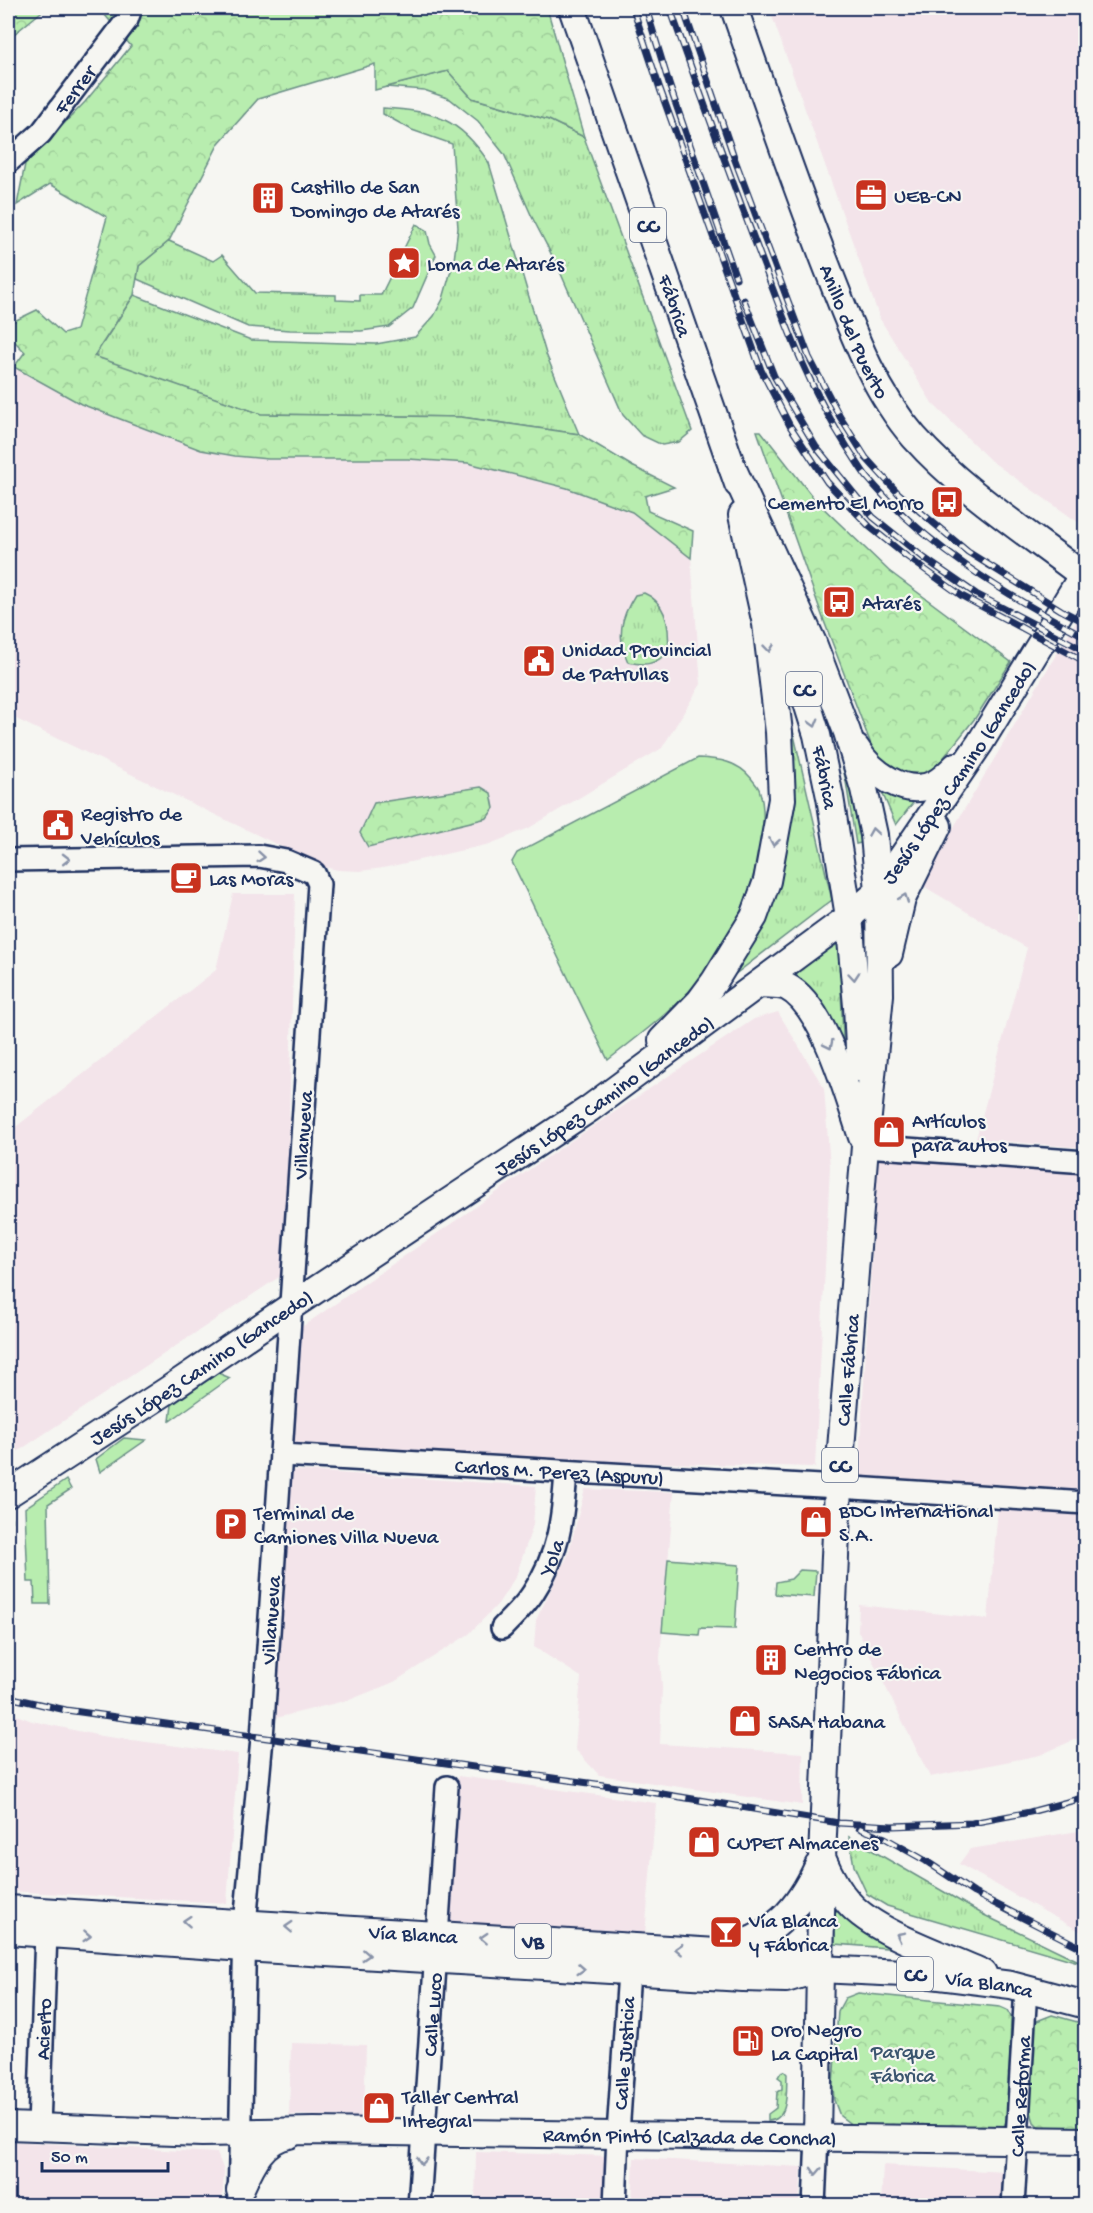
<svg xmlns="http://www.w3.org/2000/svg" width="1093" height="2213" viewBox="0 0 1093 2213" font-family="'Gochi Hand',sans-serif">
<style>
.built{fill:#f3e4ea}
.grass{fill:url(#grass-tufts);stroke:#6a8e86;stroke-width:1.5}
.forest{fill:url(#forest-crowns);stroke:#6a8e86;stroke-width:1.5}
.garden{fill:#b8edaf;stroke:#6a8e86;stroke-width:1.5}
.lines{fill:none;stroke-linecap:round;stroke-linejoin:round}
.minor-casing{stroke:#1b2f5e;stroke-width:26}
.major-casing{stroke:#1b2f5e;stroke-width:30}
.minor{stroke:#f6f6f2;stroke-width:21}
.major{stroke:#f6f6f2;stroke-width:26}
.rail-casing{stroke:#1b2f5e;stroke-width:7}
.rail{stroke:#f6f6f2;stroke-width:4.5;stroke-dasharray:14;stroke-linecap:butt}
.oneway{stroke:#8892a8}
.labels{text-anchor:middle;stroke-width:4.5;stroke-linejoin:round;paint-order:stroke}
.shield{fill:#f6f6f2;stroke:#5d6b8a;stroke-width:1.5}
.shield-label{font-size:20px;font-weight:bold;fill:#1b2f5e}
.street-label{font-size:21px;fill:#1b2f5e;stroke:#f6f6f2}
.poi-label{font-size:21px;fill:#1b2f5e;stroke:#f6f6f2;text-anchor:start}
.park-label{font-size:21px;fill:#3a556e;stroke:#f6f6f2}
</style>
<defs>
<pattern id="grass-tufts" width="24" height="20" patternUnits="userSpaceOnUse" patternTransform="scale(1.5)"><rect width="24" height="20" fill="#b8edaf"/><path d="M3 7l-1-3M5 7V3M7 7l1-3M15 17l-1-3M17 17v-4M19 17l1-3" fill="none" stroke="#9ecc99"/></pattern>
<pattern id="forest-crowns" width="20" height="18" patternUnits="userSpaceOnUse" patternTransform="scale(1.5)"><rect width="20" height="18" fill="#b8edaf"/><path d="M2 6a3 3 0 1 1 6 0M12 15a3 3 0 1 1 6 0" fill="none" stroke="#9ecc99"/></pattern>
</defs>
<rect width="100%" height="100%" fill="#f6f6f2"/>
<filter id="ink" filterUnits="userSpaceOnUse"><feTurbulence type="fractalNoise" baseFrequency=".0167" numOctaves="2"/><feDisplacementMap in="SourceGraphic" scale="12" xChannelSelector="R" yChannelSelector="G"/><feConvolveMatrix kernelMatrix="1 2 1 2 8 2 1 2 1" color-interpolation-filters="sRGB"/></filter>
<g filter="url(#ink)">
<!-- built -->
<g class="built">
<polygon points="769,8 1085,8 1085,527 991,461 932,403 880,319"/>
<polygon points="8,364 81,404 202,450 235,456 268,459 408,459 468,463 567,488 632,512 691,558 701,684 662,748 529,828 490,844 383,868 360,871 338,870 324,867 8,715"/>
<polygon points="1082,611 1085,612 1085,1148 976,1139 1027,948 920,884"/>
<polygon points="233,894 295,894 285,1273 8,1458 8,1133 216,970"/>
<polygon points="778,1012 824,1088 830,1167 815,1467 547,1460 289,1445 290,1335 568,1143 754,1019"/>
<polygon points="878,1159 1085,1174 1085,1490 858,1476"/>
<polygon points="291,1470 536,1486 533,1525 516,1576 498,1604 469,1634 394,1682 352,1699 276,1718"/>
<polygon points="585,1489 674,1492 660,1657 662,1688 660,1744 803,1753 802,1805 599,1775 575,1749 581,1677 534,1647 536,1620 568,1555"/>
<polygon points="998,1509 1085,1513 1085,1735 1040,1755 930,1777 858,1631 859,1605 988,1619"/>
<polygon points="8,1712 32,1721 101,1736 238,1754 227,1903 8,1891"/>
<polygon points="458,1776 656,1803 645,1935 449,1923"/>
<polygon points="1085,1830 1085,1934 959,1864 970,1849"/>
<polygon points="291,2043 366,2045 364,2117 289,2115"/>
<polygon points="8,2141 217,2153 224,2171 222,2205 8,2205"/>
<polygon points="476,2152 613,2156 611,2205 475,2206"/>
<polygon points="634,2158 802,2167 799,2205 632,2205"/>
<polygon points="883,2165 1004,2172 1002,2205 881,2205"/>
</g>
<!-- grass -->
<g class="grass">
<polygon points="448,71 472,98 549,120 584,137 692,431 679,442 662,445 641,435 623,415 558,267 532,217 504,154 478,121 450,99 424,90 386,87"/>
<path d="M383,108C434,111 460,118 489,163L546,354L579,434L461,417L261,414L94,357L134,295L251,340L376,344L415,337L434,316L443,299L454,260L458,228L452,144L412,130L383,114Z"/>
<polygon points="416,224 427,231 430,244 436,255 413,308 389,327 361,331 290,330 248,327 137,279 139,266 169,241 213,261 222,255 255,293 336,295 336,300 360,301 360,295 381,295"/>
<path d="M644,593C668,603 670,630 668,652C655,665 645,666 628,662C616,637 621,617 635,595Z"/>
<polygon points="785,696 832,900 725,982 766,911"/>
<polygon points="828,698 853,783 861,843 856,844 846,782"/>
<polygon points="879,785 919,795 896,825"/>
<polygon points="839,943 844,1060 784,979"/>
<polygon points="849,1837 984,1915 1085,1964 887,1906 867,1894 854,1866"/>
<polygon points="834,1905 913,1950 835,1944"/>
<path d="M784,2071L787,2074C786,2090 790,2120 768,2121V2114L776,2108L777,2092L782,2089V2080L778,2077L781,2072Z"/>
</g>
<!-- forest -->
<g class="forest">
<polygon points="8,8 46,8 8,39"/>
<polygon points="99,8 547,8 584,137 549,120 472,98 448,71 375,90 375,64 258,99 219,143 169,241 139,266 134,295 94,356 261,414 461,417 579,434 632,466 674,487 645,496 648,511 693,531 691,558 632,512 567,488 468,463 408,459 268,459 235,456 201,450 81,404 14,367 25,352 8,335 8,324 37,310 63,334 76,330 107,217 50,184 17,205 25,164 85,102 131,46"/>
<polygon points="757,431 761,431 815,500 889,571 1011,662 976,717 937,766 924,773 897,773 875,755 824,621"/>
<polygon points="481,787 491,793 494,808 487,818 368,847 360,833 374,803"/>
<polygon points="858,1993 1000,2007 1007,2010 1011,2017 1008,2117 1003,2128 852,2125 840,2116 834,2100 833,2086 838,2011 845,1998"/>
<polygon points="1052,2015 1085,2024 1085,2132 1040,2128 1034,2122 1029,2106 1032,2026 1037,2021"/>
</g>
<!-- garden -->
<g class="garden">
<path d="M698,758C719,759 737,761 751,778C753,781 757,785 759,789C775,834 740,928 712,965C684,1002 645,1031 608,1060L512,862L517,853Z"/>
<polygon points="218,1373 230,1378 170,1421 172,1405"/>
<polygon points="124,1438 146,1440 100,1472 96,1459"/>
<polygon points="66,1480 71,1489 48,1504 50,1604 35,1604 34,1582 28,1582 25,1508"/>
<polygon points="11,1518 14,1582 8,1583 8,1520"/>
<polygon points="668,1559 739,1565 735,1629 700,1628 699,1635 662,1632"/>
<polygon points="800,1570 816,1571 814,1597 775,1594 776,1582 791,1579"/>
</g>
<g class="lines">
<defs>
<g id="minor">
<path id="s1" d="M8,162L41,133L127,20L131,8"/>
<polyline points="8,860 259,856 286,861 314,873 319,884 262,1738 245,1925 239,2206"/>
<polyline points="865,1146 1086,1162"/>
<path id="s2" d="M281,1455L838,1487L1086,1503"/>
<path id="s3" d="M502,1628C512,1617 525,1606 533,1593C559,1554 563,1518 566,1472"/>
<path id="s4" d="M39,2127L46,1933"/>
<path id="s5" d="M419,2206L447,1787"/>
<path id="s6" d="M615,2206L618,2134L629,1972"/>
<polyline points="814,2206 817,2137"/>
<path id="s7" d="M1013,2206L1026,1988"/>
</g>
<g id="major">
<path id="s8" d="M572,8L738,484"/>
<path id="s9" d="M734,8C765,98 796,188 831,277C853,333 874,391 914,437C963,492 1028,533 1086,578"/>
<polyline points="732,467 813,643 847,732 864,789 874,835 879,891 880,995 865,1146 838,1487 822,1858 817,2137"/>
<path id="s10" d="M771,587L817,735L830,797L849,917L857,1006L860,1068"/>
<path d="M856,748C870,772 905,798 934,784C942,780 950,772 956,766"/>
<polyline points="889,954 902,899 938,826"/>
<path d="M759,984C768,985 779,984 787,987C824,1005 849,1099 862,1137"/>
<polyline points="662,1040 700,1001 714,982 754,917 767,881 782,799 779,732 766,624 742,515"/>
<path id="s11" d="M8,1494L168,1390L290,1307L589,1109L849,917L879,891L980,743L1082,576"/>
<path d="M823,1860C830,1876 837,1890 849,1903C875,1933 946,1956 983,1973"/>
<path id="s12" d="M8,1909L783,1956L819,1969L924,1974L1011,1985L1086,2005"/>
<polyline points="8,1931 244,1948 743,1978 786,1979 819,1969"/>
<path d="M726,1948C773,1938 799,1908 818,1866"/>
<path id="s13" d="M8,2126L202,2133L314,2131L1086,2141"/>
<path d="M240,2190C251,2166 261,2140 289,2135"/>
</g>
</defs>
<!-- minor casing -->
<use href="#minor" class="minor-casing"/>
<!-- major casing -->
<use href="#major" class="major-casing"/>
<!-- minor -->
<use href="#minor" class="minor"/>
<!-- major -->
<use href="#major" class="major"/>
<defs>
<g id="rail">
<polyline points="633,8 660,89 761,370 790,426 827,482 870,527 906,556 962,596 1086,662"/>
<polyline points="646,8 670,87 736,278"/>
<path d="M670,8C701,96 733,184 766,271C789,333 811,391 847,447C854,457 860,468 867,477C925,546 1007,596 1086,637"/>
<polyline points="683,8 735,160 809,357 840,417 866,458 898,493 968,552 1061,610 1086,623"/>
<polyline points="744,300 774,376 816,447 873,517 924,558 976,594 1086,651"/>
<polyline points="8,1697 66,1710 632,1789 839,1823 892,1826 972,1823 1030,1812 1086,1797"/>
<polyline points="859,1828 885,1838 926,1861 974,1893 1086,1950"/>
</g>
</defs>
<!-- rail casing -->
<use href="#rail" class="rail-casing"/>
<!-- rail -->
<use href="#rail" class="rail"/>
</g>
<!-- one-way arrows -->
<defs><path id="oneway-chevron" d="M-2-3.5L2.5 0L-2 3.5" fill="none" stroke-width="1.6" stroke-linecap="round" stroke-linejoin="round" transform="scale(1.5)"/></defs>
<g class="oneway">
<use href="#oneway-chevron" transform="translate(769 648) rotate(84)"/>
<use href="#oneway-chevron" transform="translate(814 723) rotate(74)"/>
<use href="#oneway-chevron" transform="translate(873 832) rotate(-99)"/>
<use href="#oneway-chevron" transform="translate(774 842) rotate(100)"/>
<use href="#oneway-chevron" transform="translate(261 857) rotate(5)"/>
<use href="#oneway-chevron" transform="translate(66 859) rotate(-1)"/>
<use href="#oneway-chevron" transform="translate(904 898) rotate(-70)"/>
<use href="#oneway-chevron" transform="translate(854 976) rotate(85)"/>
<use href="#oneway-chevron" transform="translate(829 1045) rotate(64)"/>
<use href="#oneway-chevron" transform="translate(187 1921) rotate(-176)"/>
<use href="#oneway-chevron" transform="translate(289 1927) rotate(-177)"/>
<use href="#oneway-chevron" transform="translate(87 1936) rotate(4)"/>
<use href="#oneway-chevron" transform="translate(900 1936) rotate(-153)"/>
<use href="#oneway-chevron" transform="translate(484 1938) rotate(-177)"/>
<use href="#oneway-chevron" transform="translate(679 1949) rotate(-177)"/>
<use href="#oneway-chevron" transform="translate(366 1955) rotate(3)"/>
<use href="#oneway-chevron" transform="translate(581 1969) rotate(4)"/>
<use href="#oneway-chevron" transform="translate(422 2161) rotate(94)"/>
<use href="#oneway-chevron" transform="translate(816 2171) rotate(93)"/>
</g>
</g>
<!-- icons -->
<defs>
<symbol id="office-square" viewBox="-11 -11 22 22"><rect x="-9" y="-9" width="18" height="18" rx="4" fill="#c8321e" stroke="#f6f6f2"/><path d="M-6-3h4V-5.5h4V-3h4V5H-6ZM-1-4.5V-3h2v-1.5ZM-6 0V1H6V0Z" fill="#fff"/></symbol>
<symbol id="building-square" viewBox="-11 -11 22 22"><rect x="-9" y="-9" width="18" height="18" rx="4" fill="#c8321e" stroke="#f6f6f2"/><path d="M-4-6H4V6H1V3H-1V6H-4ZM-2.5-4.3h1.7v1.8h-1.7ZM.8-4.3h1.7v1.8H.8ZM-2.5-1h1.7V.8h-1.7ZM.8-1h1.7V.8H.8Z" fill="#fff"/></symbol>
<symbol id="sight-square" viewBox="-11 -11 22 22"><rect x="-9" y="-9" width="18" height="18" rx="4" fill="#c8321e" stroke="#f6f6f2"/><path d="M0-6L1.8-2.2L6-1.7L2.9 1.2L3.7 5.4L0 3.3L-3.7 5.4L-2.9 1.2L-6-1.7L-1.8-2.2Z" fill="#fff"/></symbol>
<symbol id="bus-square" viewBox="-11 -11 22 22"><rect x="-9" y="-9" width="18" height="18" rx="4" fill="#c8321e" stroke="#f6f6f2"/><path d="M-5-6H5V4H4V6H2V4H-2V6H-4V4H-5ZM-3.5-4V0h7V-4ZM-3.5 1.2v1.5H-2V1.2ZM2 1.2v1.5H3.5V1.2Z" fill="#fff"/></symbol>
<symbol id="civic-square" viewBox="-11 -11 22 22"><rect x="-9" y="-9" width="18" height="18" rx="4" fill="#c8321e" stroke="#f6f6f2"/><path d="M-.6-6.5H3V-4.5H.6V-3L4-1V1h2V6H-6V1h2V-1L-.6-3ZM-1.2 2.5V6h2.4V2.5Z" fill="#fff"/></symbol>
<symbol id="cafe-square" viewBox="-11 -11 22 22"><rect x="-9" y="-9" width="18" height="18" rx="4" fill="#c8321e" stroke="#f6f6f2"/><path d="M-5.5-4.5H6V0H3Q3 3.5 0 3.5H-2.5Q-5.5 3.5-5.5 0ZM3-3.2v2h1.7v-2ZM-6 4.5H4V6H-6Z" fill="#fff"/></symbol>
<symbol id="shop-square" viewBox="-11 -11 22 22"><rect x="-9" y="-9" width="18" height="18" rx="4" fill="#c8321e" stroke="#f6f6f2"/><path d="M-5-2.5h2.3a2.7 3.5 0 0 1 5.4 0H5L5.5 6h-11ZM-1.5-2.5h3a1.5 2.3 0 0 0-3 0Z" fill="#fff"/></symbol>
<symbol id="parking-square" viewBox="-11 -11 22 22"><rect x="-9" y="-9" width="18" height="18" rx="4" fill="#c8321e" stroke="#f6f6f2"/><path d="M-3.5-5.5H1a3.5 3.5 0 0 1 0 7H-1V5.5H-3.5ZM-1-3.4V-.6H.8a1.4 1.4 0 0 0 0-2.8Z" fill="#fff"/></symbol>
<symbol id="bar-square" viewBox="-11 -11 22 22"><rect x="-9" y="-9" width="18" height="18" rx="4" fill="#c8321e" stroke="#f6f6f2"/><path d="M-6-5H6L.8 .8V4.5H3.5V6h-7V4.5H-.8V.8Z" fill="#fff"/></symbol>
<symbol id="fuel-square" viewBox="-11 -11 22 22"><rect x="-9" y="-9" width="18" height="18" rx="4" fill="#c8321e" stroke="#f6f6f2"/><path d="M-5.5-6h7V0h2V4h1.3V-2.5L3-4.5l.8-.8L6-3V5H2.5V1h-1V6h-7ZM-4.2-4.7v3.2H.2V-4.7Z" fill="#fff"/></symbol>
</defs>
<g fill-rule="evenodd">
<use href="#office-square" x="852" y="176" width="38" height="38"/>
<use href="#building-square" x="249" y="179" width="38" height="38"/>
<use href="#sight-square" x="385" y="244" width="38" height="38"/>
<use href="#bus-square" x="928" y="483" width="38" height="38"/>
<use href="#bus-square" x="820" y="583" width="38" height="38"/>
<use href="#civic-square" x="520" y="642" width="38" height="38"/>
<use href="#civic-square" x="39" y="806" width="38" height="38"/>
<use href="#cafe-square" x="167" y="859" width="38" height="38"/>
<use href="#shop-square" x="870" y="1113" width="38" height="38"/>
<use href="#shop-square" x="797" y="1503" width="38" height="38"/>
<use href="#parking-square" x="212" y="1505" width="38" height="38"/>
<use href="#building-square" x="752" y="1641" width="38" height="38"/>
<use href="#shop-square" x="726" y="1702" width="38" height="38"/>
<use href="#shop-square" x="685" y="1823" width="38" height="38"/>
<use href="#bar-square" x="707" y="1913" width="38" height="38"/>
<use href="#fuel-square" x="729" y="2022" width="38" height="38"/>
<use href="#shop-square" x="360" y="2089" width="38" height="38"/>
</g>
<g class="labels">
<!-- shield labels -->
<g class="shield">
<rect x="630" y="208" width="36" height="34" rx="4.5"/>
<rect x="786" y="672" width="36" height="34" rx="4.5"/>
<rect x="822" y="1448" width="36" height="34" rx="4.5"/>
<rect x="515" y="1924" width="36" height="34" rx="4.5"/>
<rect x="897" y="1957" width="36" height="34" rx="4.5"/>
</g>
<g class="shield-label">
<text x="648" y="232">CC</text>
<text x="804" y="696">CC</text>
<text x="840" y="1472">CC</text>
<text x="533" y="1948">VB</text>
<text x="915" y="1981">CC</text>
</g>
<!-- street labels -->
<g class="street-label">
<text dy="7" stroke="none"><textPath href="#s1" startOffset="99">Ferrer</textPath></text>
<text dy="7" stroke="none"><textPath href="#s8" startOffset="315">Fábrica</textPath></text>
<text dy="7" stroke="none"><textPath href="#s9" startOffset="345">Anillo del Puerto</textPath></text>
<text dy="7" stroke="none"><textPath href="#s11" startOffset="1203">Jesús López Camino (Gancedo)</textPath></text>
<text dy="7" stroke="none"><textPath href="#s10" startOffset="198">Fábrica</textPath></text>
<text dy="7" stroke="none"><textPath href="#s11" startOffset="717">Jesús López Camino (Gancedo)</textPath></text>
<text transform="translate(302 1135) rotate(-86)" y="7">Villanueva</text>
<text dy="7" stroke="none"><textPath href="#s11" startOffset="231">Jesús López Camino (Gancedo)</textPath></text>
<text transform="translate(847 1370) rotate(-85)" y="7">Calle Fábrica</text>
<text dy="7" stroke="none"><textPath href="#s2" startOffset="279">Carlos M. Perez (Aspuru)</textPath></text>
<text dy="7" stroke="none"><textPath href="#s3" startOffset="87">Yola</textPath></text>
<text transform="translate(270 1620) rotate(-86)" y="7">Villanueva</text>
<text dy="7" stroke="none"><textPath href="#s12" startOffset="406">Vía Blanca</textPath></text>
<text dy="7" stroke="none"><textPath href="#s12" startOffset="986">Vía Blanca</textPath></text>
<text dy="7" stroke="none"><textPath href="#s5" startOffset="192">Calle Luco</textPath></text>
<text dy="7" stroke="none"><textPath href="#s4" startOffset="98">Acierto</textPath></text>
<text dy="7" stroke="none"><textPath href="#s6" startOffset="153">Calle Justicia</textPath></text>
<text dy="7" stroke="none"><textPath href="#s7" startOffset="110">Calle Reforma</textPath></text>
<text dy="7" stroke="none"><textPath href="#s13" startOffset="682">Ramón Pintó (Calzada de Concha)</textPath></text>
</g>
<!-- poi labels -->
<g class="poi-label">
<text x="291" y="193">Castillo de San<tspan x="291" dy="24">Domingo de Atarés</tspan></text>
<text x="894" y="202">UEB-CN</text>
<text x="427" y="270">Loma de Atarés</text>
<text x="924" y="509" text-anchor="end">Cemento El Morro</text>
<text x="862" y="609">Atarés</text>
<text x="562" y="656">Unidad Provincial<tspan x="562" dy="24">de Patrullas</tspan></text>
<text x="81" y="820">Registro de<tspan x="81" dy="24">Vehículos</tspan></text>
<text x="209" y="885">Las Moras</text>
<text x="912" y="1127">Artículos<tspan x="912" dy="24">para autos</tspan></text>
<text x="839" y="1517">BDC International<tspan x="839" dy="24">S.A.</tspan></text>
<text x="254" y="1519">Terminal de<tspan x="254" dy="24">Camiones Villa Nueva</tspan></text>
<text x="794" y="1655">Centro de<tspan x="794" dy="24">Negocios Fábrica</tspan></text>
<text x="768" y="1728">SASA Habana</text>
<text x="727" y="1849">CUPET Almacenes</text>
<text x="749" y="1927">Vía Blanca<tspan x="749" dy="24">y Fábrica</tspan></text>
<text x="771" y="2036">Oro Negro<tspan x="771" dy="24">La Capital</tspan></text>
<text x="402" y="2103">Taller Central<tspan x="402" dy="24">Integral</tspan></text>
</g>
<!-- park labels -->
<g class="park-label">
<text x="903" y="2058">Parque<tspan x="903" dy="24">Fábrica</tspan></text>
</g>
</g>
<!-- margin -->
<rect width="1093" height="2213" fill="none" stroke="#f6f6f2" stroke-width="30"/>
<rect x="15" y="15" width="1063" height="2183" fill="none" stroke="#1b2f5e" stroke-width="2" filter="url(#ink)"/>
<!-- scale -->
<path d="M42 2162v9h126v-9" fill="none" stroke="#1b2f5e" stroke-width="3"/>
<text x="51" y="2162" font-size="18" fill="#1b2f5e" stroke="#f6f6f2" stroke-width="4.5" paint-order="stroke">50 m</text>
</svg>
